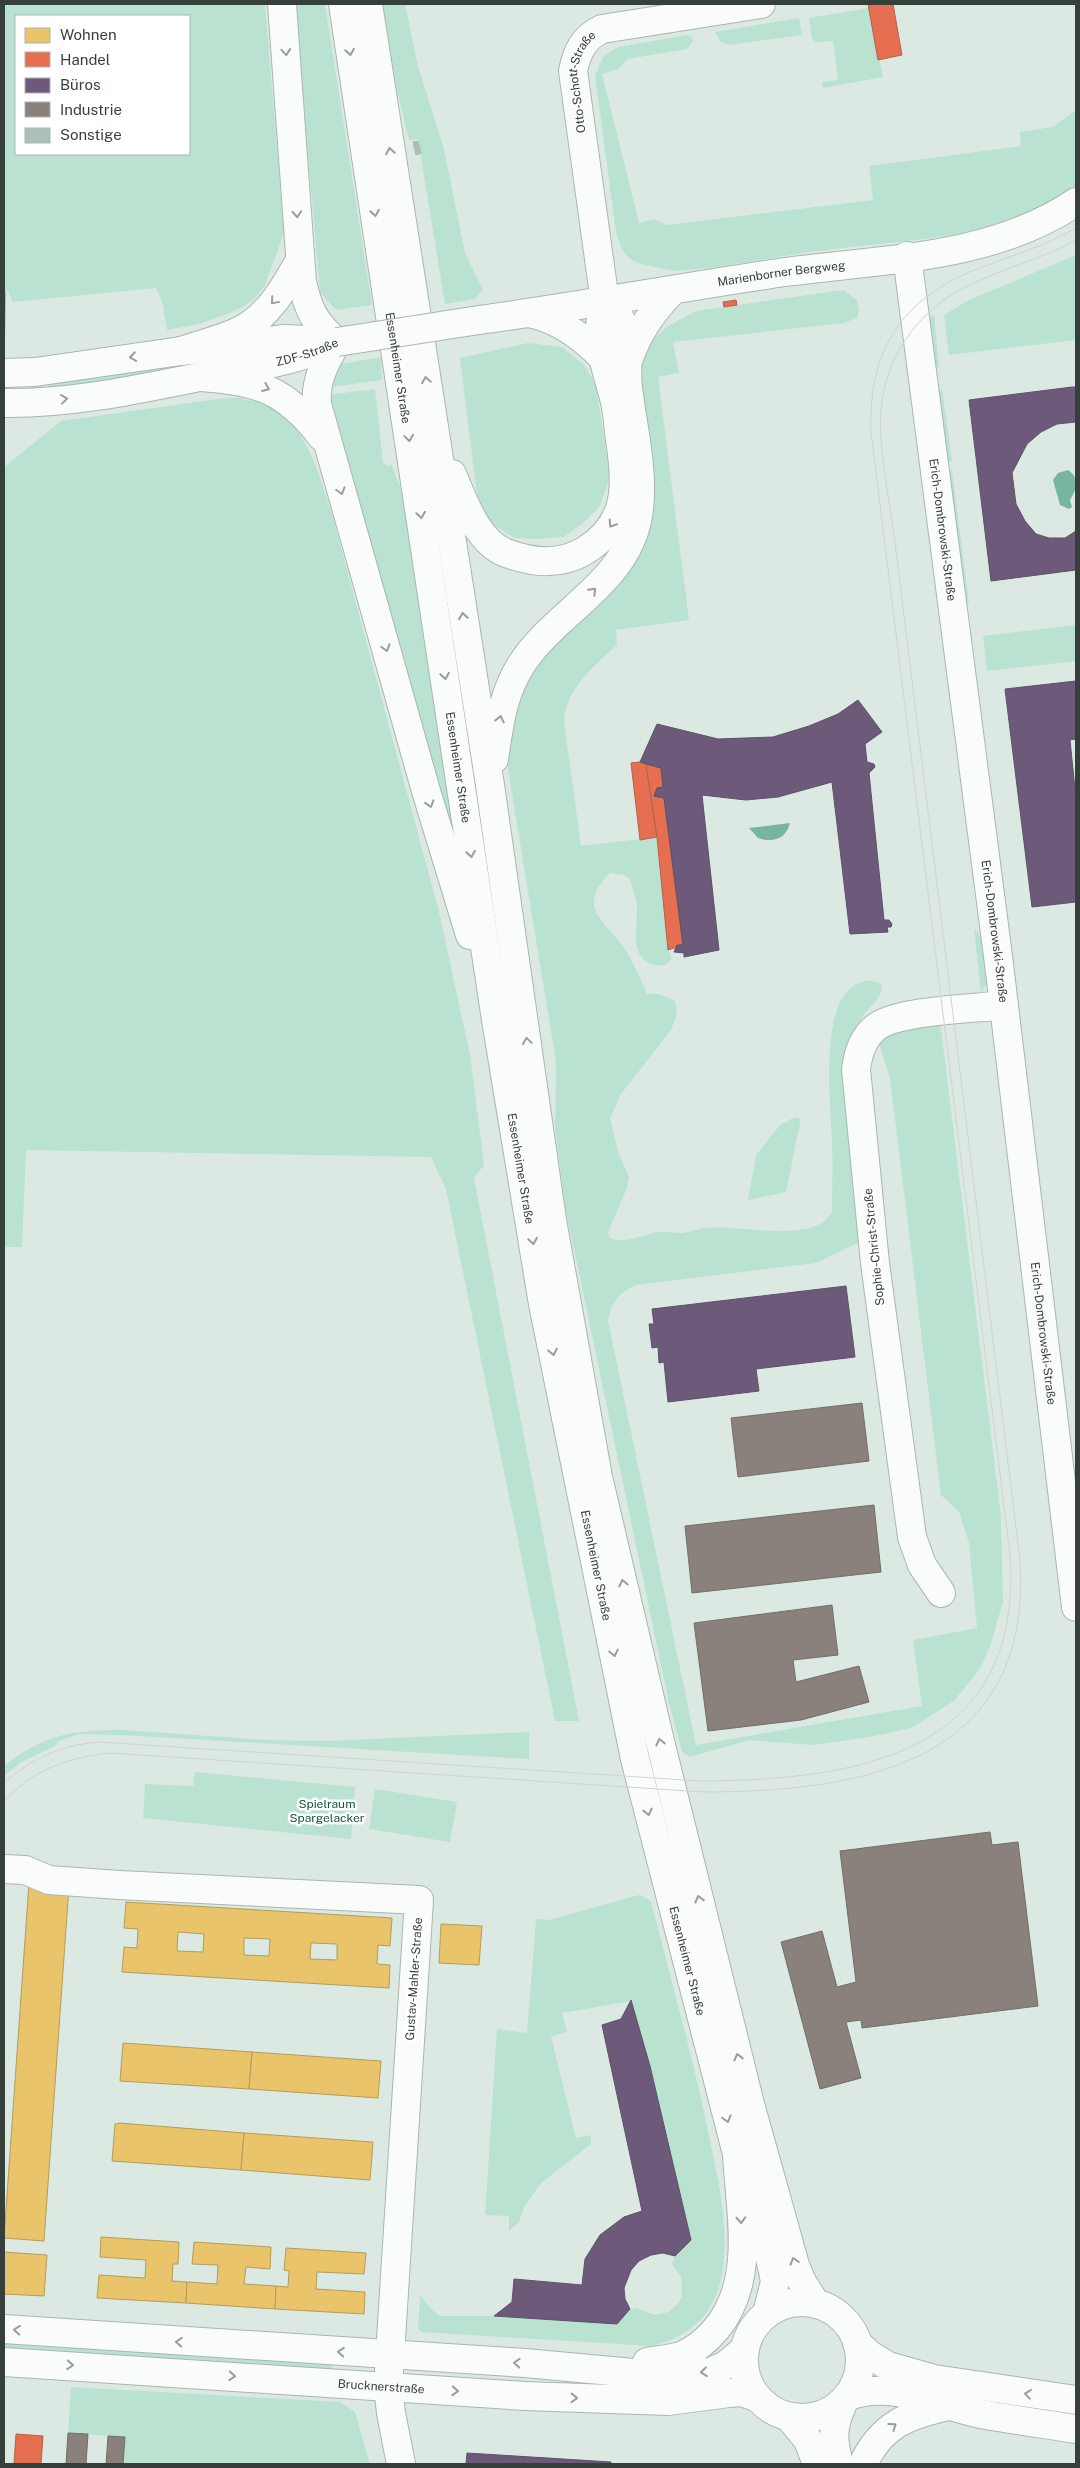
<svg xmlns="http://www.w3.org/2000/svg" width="1080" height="2468" viewBox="0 0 1080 2468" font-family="'Public Sans',sans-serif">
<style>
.green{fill:#bae2d1;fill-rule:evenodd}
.water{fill:#76b59e}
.homes{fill:#e9c46a;stroke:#b39c5c;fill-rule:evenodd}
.shops{fill:#e76f51;stroke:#b2614a}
.offices{fill:#6d597a;stroke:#5c5267}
.industry{fill:#8a817c;stroke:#716e68}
.building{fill:#abc1b8;stroke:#aeb8b4}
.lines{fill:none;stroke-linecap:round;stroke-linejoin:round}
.minor-casing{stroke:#abb5b0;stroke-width:30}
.major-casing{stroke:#abb5b0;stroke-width:30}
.minor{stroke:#fafcfb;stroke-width:28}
.major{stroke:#fafcfb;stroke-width:28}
.tram{stroke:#cfd3d1;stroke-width:1}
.minor-bridge-casing{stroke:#abb5b0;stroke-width:30;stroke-linecap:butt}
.minor-bridge{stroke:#fafcfb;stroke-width:28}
.oneway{stroke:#989e9b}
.labels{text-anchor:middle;stroke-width:5;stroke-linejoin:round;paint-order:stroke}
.street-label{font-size:12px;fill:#36403b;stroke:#fff}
.park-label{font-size:12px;fill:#11553f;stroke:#fff}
</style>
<rect width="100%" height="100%" fill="#dce9e3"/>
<!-- green -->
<g class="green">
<path d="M4,4H265L284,233L265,285L255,298L241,308L224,315L199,324L167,330L162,301L156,288L13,302L8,291H4ZM16,16H189V154H16Z"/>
<polygon points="295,4 325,4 372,305 336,310 320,292"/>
<polygon points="380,4 405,4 418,66 444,149 465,253 483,290 475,299 445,304 418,139 409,140 386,44"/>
<polygon points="869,8 883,77 823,88 822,82 838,80 833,41 816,42 812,39 809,18"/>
<polygon points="799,18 802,35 729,45 721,42 715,32"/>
<path d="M687,35L692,37L693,41L687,49L628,59L618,69L602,74L639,223L654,219L667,225L873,200L869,166L1021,146L1020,132L1052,127L1076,110V186C1051,202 1024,216 995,225C937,241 878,243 819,251C772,257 724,268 676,271C673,271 640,264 636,262C624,257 620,245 616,232L595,76L603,57L618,47Z"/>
<polygon points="1076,255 1076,340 949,355 944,315 969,300"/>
<path d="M843,290L857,300L859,312L857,318L844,323L673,342L679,373L658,377L689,620L616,630L617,645C593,667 567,687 564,722L581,846L657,837L668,950L672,958C667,965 665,966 656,965C627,960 638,926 637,906C636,897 632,888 630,879L624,875L610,873C601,882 591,894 595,908C597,919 615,935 622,945C633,961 640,977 647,994H660L675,1001L677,1014L671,1030L621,1094L610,1118L618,1152L629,1177L627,1188L608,1232L609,1237C623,1245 643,1235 657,1232C664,1231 673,1233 680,1233C689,1233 697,1229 706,1228C739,1224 815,1245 832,1212C832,1189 833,1166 832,1143C831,1106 818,1002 857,984C865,979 874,980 882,985C882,999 870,1006 863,1016C860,1021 857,1026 855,1031L862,1241L816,1263L636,1285C619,1293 611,1302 608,1321L696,1745L922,1706L913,1640L977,1628L969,1543L959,1512L941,1495L890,1078L879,1044L890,1033L940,1021L1001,1516L1003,1602L990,1647L979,1670L954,1701L911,1728L870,1737L813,1745L749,1740L690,1757L682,1752L669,1703L565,1206L555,1128L556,1062L506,757L507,724L524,674L612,582L633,392L647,337L652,341L668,326L696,311Z"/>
<polygon points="934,314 939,368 928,360 926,322"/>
<polygon points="528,343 562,347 584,365 596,385 610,477 600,506 582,524 564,537 536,539 515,538 491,523 477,495 460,358"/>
<polygon points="280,348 85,386 48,389 49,382"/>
<polygon points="381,357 382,380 330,387 337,370 341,364"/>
<polygon points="375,389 383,463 389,466 391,464 408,507 464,873 327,395"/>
<polygon points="942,389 952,461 941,462 933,398"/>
<path d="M239,398C246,400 255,401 262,403C307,421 318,473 332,514L438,908L470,1054L484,1165L474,1178L579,1721H555L446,1189L431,1157L26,1150L22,1247H4V467L61,421L218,399Z"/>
<polygon points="952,470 969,603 957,594 943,471"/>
<polygon points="1076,625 1076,661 987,671 983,636"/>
<polygon points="974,929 981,935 987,982 981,993"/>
<polygon points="795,1117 801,1119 786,1192 748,1200 756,1155 780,1125"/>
<path d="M123,1730L265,1740L327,1741L529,1732V1759L122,1735L78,1734L57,1742V1745L20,1763L4,1776V1766C44,1734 73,1730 123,1730Z"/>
<polygon points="195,1772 355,1787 351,1839 143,1818 145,1784 193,1786"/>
<polygon points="375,1789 457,1802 450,1842 369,1829"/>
<path d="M639,1895L651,1901C671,1981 694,2060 710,2141C720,2187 732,2241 719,2287C710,2320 683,2339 651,2346L421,2332L418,2329L420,2295L432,2310L440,2316H494L617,2324L630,2309L636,2308L655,2315L669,2312L677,2304L682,2297V2278L672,2264L675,2256L691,2239L650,2066L631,2001L562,2013L567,2032L551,2036L576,2138L591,2135V2144L541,2183L524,2207L519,2222L509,2231V2216L485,2215L497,2029L527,2033L536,1919L549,1920Z"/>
<polygon points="4,2338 333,2357 332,2376 4,2353"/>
<polygon points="71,2387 340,2402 355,2412 370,2464 123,2464 125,2437 68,2433"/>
</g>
<!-- water -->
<g class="water">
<path d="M1068,470C1080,478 1077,489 1070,500L1072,507L1069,509L1060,505L1053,480L1058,473Z"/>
<path d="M790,823C786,839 773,843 758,838L749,828Z"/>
</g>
<!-- homes -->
<g class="homes">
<polygon points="29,1883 69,1886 44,2241 4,2238"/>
<path d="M126,1902L392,1918L390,1946L378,1945L377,1964L390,1965L389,1988L122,1972L124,1947L137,1948L138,1929L124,1928ZM178,1932L204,1934L203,1952L177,1951ZM244,1938L270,1939L269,1956L244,1955ZM311,1943L337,1944V1960L310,1959Z"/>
<polygon points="441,1924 482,1926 479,1965 439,1963"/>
<polygon points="123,2043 252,2052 249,2089 120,2081"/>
<polygon points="252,2052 381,2061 378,2098 249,2089"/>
<polygon points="119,2123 244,2133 241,2170 112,2161 115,2124"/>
<polygon points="244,2133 373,2142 370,2180 241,2170"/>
<polygon points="101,2237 179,2242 178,2264 173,2264 172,2281 187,2282 186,2303 97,2298 99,2275 145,2278 146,2260 100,2257"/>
<polygon points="194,2242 271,2247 270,2269 246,2267 244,2284 276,2286 275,2309 186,2303 187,2282 217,2284 218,2265 192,2264"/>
<polygon points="286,2248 366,2253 364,2274 317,2272 316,2289 365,2292 364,2314 275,2309 276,2286 288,2287 289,2271 284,2270"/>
<polygon points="4,2252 47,2255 44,2296 4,2294"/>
</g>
<!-- shops -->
<g class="shops">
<polygon points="868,4 893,4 902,55 878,60"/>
<polygon points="4,292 5,292 4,391"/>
<polygon points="736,300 737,305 724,307 723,302"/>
<polygon points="640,762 646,764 657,837 640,840 631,763"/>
<polygon points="646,764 661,768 663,787 657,788 654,796 664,798 683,945 668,950 657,837"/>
<polygon points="16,2434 43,2436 41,2464 14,2464"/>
</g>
<!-- offices -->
<g class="offices">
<polygon points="1072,387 1076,387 1076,422 1057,424 1041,432 1027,444 1012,473 1016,504 1025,521 1036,534 1049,538 1065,538 1076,531 1076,570 991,581 969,400"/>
<polygon points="1076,681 1076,739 1070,740 1076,799 1076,902 1032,907 1005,689"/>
<polygon points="858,700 882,732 865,744 867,762 874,764 875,767 869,773 884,920 889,920 892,924 891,927 887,927 888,932 850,934 832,782 778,797 746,800 702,795 719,950 684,957 684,953 674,952 677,945 683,945 664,798 654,796 657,788 663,787 661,768 640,762 657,724 718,739 773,737 809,726 838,714"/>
<polygon points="846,1286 855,1357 756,1369 759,1391 668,1402 664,1362 659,1363 658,1347 652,1348 649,1324 654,1324 652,1309"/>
<polygon points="631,2000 650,2066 691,2240 675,2256 663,2253 651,2255 639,2261 631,2270 624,2288 625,2299 630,2309 617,2324 494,2316 512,2302 514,2279 582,2285 585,2259 600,2235 624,2217 642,2211 602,2025 621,2019"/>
<polygon points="467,2453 611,2462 611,2464 466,2464"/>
</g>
<!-- industry -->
<g class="industry">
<polygon points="862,1403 869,1461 738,1477 731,1418"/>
<polygon points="874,1505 881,1572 692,1593 685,1526"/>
<polygon points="832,1605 838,1655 793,1660 796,1682 859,1666 869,1702 801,1720 708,1731 694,1623"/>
<polygon points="990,1832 992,1845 1018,1842 1038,2006 862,2028 861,2020 846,2022 861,2078 820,2089 781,1942 822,1931 837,1987 856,1982 840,1851"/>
<polygon points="68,2433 88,2434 86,2464 66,2464"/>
<polygon points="108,2436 125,2437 123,2464 106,2464"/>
</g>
<!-- building -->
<polygon class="building" points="418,141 421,153 416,155 413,142"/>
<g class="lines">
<defs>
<g id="minor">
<path id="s1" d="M907,256L998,956L1076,1607"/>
<path id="s2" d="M605,302L573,71C577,52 583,38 602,29L761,4"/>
<path id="s3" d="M479,320C581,306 683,287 785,272C883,259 992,259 1076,202"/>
<polyline points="4,373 35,372 181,351 285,339 330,341"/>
<path id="s4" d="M4,403C71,404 139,389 204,376C249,368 295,362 337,342"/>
<path d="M941,1593L922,1565L912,1537L875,1263L856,1069C858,1054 863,1038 875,1028C896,1010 974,1009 1004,1005"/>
<polyline points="4,1869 25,1870 49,1880 119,1885 419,1900 388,2386 391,2413 401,2464"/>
<polyline points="4,2329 525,2363 655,2375 710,2372 726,2365 745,2349"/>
<path id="s5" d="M4,2362L525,2396L668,2401L729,2393L741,2392L756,2397"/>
<path d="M647,2362C658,2360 671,2359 681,2356C695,2350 708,2339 717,2328C756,2280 740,2213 737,2155"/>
</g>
<g id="major">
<path d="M282,4L302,282C308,309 315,324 337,342C325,362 315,380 317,404L426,791L470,935"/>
<path id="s6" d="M343,4L496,1020L543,1304L635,1759L737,2154L754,2192L773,2271L775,2282L767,2313"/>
<polyline points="368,4 490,785 552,1220 598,1477 658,1733 750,2104 795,2265 802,2282 816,2304"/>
<path d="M529,313C559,319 582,336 603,358"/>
<path d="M181,351C199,345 219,340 237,332C267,319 285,287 300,260"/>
<path d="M629,358C639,330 653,311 673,290"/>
<path d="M201,377C259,381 286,390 322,437"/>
<path d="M452,474C463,500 477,542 506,553C534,563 560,566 586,550C629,523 627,484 620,440C618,426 618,412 614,398C609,377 601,358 600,336C599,324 602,313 605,302C638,329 624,352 628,388C633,429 645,475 638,516C627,582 557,611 523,662C503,691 499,725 494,759"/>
<circle cx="802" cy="2360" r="58"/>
<polyline points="857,2343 870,2355 888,2366 934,2379 1076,2400"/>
<path d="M847,2397C890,2379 938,2405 981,2414C1013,2420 1045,2424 1076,2429"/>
<polyline points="789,2417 808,2440 817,2464"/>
<path d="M839,2464C832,2437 832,2427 844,2401"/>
<path d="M863,2464C882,2424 908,2415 948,2406"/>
</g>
</defs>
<!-- minor casing -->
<use href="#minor" class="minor-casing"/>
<!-- major casing -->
<use href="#major" class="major-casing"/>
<!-- minor -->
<use href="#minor" class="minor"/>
<!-- major -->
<use href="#major" class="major"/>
<!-- tram -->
<g class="tram">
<path d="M4,1783C32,1758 62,1745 99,1742L701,1781C858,1780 1024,1754 1010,1555L871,432C868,351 901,299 977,269C1011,256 1045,246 1076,228"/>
<path d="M4,1802C31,1770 70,1757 110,1753L703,1792C864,1792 1033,1762 1020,1560L894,534C889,496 878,447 881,410C885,360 915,315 958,291C995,270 1039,261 1076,240"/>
</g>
<defs>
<polyline id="minor-bridge" points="337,342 479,320"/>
</defs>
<!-- minor-bridge casing -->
<use href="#minor-bridge" class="minor-bridge-casing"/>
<!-- minor-bridge -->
<use href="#minor-bridge" class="minor-bridge"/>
</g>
<!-- one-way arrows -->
<defs><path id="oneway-chevron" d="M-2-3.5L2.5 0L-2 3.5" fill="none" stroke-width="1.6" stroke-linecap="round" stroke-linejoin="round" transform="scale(1.25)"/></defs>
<g class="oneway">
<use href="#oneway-chevron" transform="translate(286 52) rotate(85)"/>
<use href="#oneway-chevron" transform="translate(350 52) rotate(81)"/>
<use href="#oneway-chevron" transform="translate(390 151) rotate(-99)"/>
<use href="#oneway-chevron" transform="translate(375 213) rotate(81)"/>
<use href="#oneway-chevron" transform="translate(297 214) rotate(87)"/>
<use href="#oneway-chevron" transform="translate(274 301) rotate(130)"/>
<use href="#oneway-chevron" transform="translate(133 357) rotate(172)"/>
<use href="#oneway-chevron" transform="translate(426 380) rotate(-99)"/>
<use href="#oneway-chevron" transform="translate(266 388) rotate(23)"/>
<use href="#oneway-chevron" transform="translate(64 399) rotate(-7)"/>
<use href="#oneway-chevron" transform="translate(409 438) rotate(82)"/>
<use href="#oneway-chevron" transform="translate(341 491) rotate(74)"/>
<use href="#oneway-chevron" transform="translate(421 515) rotate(81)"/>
<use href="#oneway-chevron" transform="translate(612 524) rotate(123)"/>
<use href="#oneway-chevron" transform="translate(593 591) rotate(-45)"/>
<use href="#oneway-chevron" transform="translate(463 616) rotate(-99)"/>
<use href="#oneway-chevron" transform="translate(386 648) rotate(74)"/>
<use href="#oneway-chevron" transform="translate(445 676) rotate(81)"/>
<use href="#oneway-chevron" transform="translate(500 719) rotate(-78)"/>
<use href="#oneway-chevron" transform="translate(430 804) rotate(73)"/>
<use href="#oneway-chevron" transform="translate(471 854) rotate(81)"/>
<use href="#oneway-chevron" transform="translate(527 1041) rotate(-98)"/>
<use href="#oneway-chevron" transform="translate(533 1241) rotate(81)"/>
<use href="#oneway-chevron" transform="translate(553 1352) rotate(79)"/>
<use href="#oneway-chevron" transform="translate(623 1583) rotate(-103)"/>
<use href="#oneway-chevron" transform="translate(614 1653) rotate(78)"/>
<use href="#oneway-chevron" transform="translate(660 1742) rotate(-104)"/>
<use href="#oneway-chevron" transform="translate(648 1812) rotate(77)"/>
<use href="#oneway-chevron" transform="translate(699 1899) rotate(-104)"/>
<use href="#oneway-chevron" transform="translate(738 2057) rotate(-104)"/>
<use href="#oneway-chevron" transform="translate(727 2119) rotate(75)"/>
<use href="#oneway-chevron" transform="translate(741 2220) rotate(87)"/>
<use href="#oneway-chevron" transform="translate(794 2261) rotate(-108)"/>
<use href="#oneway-chevron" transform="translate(17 2330) rotate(-176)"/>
<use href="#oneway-chevron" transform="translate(179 2342) rotate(-176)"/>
<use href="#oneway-chevron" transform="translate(341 2352) rotate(-176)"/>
<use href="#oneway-chevron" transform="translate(517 2363) rotate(-177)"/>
<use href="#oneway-chevron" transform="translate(70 2365) rotate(4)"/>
<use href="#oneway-chevron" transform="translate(704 2372) rotate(174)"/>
<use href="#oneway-chevron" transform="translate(232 2376) rotate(4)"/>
<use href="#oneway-chevron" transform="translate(455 2391) rotate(4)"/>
<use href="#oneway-chevron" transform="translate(1028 2394) rotate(-173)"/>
<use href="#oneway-chevron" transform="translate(574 2398) rotate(2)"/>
<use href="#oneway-chevron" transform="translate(893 2426) rotate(-36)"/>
</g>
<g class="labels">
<!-- street labels -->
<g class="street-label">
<text dy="4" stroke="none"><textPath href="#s2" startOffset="224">Otto-Schott-Straße</textPath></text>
<text dy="4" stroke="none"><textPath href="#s3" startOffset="306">Marienborner Bergweg</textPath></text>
<text dy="4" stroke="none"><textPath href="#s4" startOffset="308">ZDF-Straße</textPath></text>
<text dy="4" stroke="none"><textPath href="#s6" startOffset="368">Essenheimer Straße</textPath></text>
<text dy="4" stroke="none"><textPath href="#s1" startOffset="276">Erich-Dombrowski-Straße</textPath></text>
<text dy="4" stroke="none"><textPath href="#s6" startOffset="772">Essenheimer Straße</textPath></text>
<text dy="4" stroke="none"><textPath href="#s1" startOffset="681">Erich-Dombrowski-Straße</textPath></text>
<text dy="4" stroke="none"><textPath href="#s6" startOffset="1178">Essenheimer Straße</textPath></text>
<text transform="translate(874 1247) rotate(-96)" y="4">Sophie-Christ-Straße</text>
<text dy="4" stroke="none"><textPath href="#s1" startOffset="1086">Erich-Dombrowski-Straße</textPath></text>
<text dy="4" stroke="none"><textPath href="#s6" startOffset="1582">Essenheimer Straße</textPath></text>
<text dy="4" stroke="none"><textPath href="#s6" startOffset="1988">Essenheimer Straße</textPath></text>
<text transform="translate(414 1979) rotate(-86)" y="4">Gustav-Mahler-Straße</text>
<text dy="4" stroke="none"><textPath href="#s5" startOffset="378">Brucknerstraße</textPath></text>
</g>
<!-- park labels -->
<g class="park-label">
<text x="327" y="1808">Spielraum<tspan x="327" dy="14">Spargelacker</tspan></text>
</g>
</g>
<!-- border -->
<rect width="1080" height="2468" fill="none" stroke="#36403b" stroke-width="10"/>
<!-- legend -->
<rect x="15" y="15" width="175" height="140" fill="#ffffff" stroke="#afb3b1"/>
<rect x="25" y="28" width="25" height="15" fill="#e9c46a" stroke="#afb3b1"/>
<text x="60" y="40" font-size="15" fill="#36403b">Wohnen</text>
<rect x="25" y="52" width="25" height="15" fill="#e76f51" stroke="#afb3b1"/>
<text x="60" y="65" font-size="15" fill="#36403b">Handel</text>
<rect x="25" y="78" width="25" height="15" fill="#6d597a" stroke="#afb3b1"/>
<text x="60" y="90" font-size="15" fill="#36403b">Büros</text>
<rect x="25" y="102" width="25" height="15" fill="#8a817c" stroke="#afb3b1"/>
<text x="60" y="115" font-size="15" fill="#36403b">Industrie</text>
<rect x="25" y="128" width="25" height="15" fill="#abc1b8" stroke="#afb3b1"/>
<text x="60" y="140" font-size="15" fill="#36403b">Sonstige</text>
</svg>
